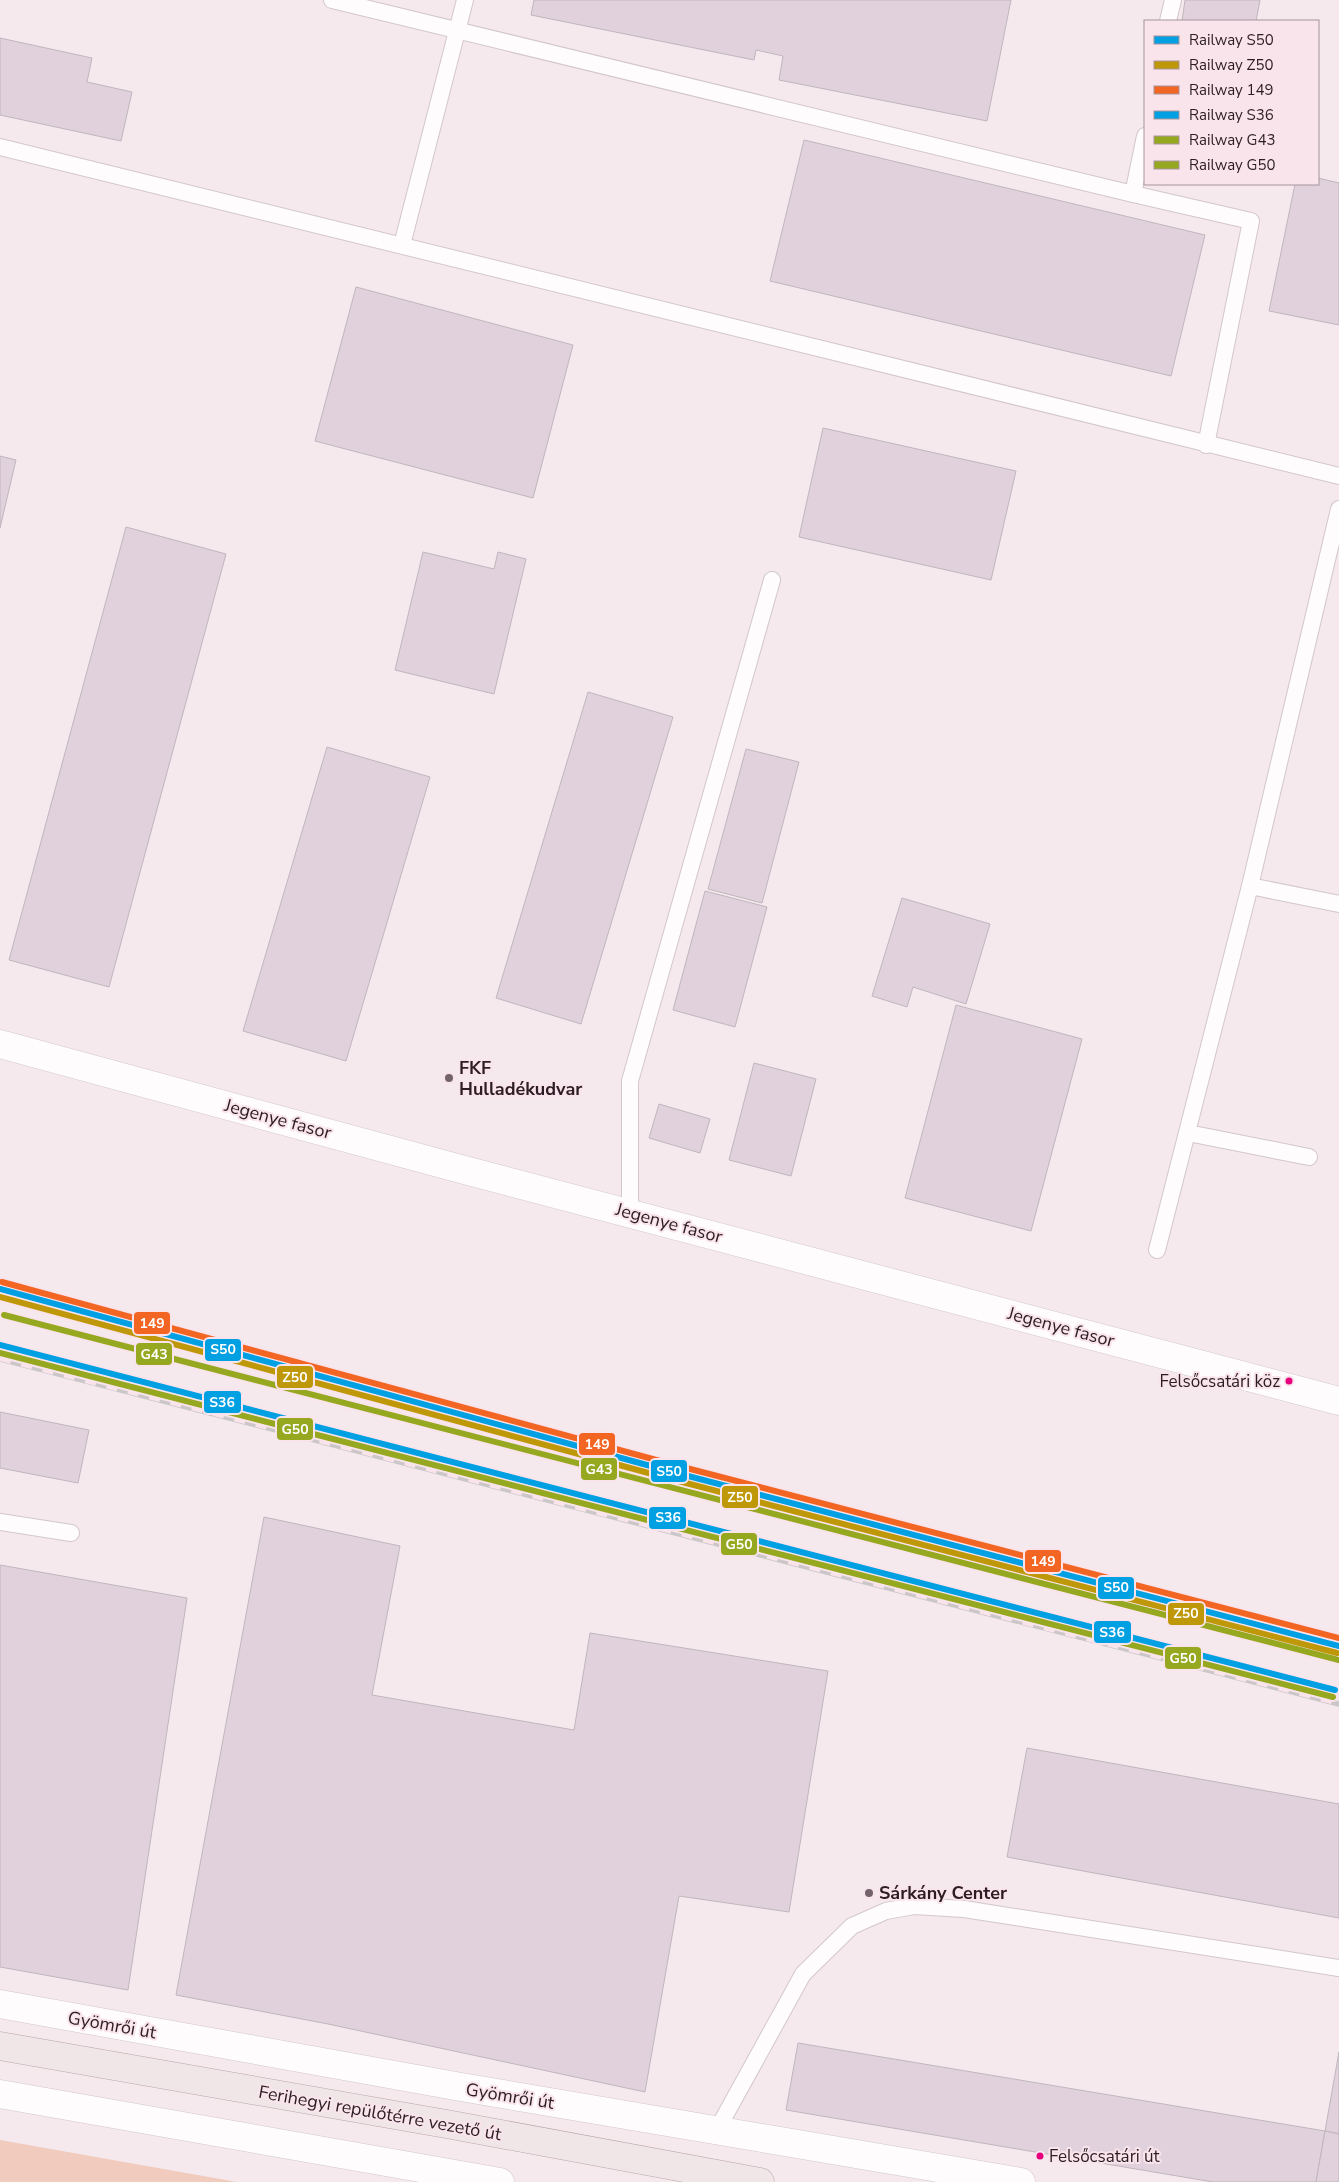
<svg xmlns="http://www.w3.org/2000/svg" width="1339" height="2182" viewBox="0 0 1339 2182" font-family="'Nunito Sans',sans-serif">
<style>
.green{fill:#f0cbbe}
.building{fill:#e0d1dc;stroke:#c0b6bd}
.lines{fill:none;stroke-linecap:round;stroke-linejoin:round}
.service-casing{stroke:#d3c7cb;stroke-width:18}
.minor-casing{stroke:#d3c7cb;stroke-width:29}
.tertiary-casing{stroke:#d3c7cb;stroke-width:29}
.primary-casing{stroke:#baa6a9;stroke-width:29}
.service{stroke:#fefcfc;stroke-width:16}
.minor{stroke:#fefcfc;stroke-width:28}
.tertiary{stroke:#fefcfc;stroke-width:28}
.primary{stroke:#f0e6e7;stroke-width:28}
.rail-casing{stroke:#cbc7c8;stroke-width:5.5}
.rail{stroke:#fae4ec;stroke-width:4;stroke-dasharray:11;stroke-linecap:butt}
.rail-1-casing{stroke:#fae4ec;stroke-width:10}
.rail-2-casing{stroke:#fae4ec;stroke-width:10}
.rail-3-casing{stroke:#fae4ec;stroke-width:10}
.rail-4-casing{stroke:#fae4ec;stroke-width:10}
.rail-5-casing{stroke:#fae4ec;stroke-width:10}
.rail-6-casing{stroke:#fae4ec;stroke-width:10}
.rail-1{stroke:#00a0e3;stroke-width:6}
.rail-2{stroke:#bf980a;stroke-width:6}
.rail-3{stroke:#f26522;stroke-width:6}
.rail-4{stroke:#00a0e3;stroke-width:6}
.rail-5{stroke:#95a820;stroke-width:6}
.rail-6{stroke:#95a820;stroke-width:6}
.poi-dot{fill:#72646a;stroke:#fae4ec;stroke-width:2}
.bus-dot{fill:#e5007d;stroke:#fae4ec;stroke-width:2}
.labels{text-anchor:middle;stroke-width:4;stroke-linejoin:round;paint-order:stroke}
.bus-label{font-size:17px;fill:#2b1d23;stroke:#fae4ec;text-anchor:end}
.poi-label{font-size:18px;font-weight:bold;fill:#2b1d23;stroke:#fae4ec;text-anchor:start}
.street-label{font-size:18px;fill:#2b1d23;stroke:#fae4ec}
.line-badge{stroke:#fae4ec;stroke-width:2}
.badge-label{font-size:14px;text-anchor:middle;font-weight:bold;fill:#fff}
</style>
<rect width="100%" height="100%" fill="#f5e9ed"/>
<!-- green -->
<polygon class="green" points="0,2140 237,2182 0,2182"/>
<!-- building -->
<g class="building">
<polygon points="534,0 1011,0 987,121 779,80 783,56 756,50 754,60 531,15"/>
<polygon points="1185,0 1260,0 1256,21 1182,21"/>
<polygon points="0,38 92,58 87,82 132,92 121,141 0,115"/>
<polygon points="804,140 1205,235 1171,376 770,281"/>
<polygon points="1318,178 1339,183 1339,325 1269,311 1295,184 1318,184"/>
<polygon points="356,287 573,345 533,498 315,441"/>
<polygon points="823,428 1016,471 991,580 799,537"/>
<polygon points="0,456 16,460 0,528"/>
<polygon points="126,527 226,554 109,987 9,960"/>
<polygon points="423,552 494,569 498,552 526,559 494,694 395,670"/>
<polygon points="588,692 673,717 581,1024 496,998"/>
<polygon points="327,747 430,777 346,1061 243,1031"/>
<polygon points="746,749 799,762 762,903 708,889"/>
<polygon points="705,891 767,907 735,1027 673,1010"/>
<polygon points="902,898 990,924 966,1004 913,987 907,1007 872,996"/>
<polygon points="956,1005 1082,1039 1031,1231 905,1198"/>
<polygon points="754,1063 816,1079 791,1176 729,1160"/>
<polygon points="659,1104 710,1119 700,1153 649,1138"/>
<polygon points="0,1412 89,1430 78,1483 0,1468"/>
<polygon points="264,1517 400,1546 372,1695 574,1730 590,1633 828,1671 789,1912 679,1896 645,2092 328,2024 176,1995"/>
<polygon points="0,1565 187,1598 128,1990 0,1967"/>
<polygon points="1027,1748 1339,1804 1339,1918 1007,1857"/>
<polygon points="798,2043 1325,2131 1316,2182 1213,2182 786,2110"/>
<polygon points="1339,2052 1339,2134 1325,2131"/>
<polygon points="1325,2131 1339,2134 1339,2182 1316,2182"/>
</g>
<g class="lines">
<defs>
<g id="service">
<polyline points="332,0 1133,194 1251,221 1206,445"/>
<polyline points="1168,21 1173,0"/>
<polyline points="0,147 1339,476"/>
<polyline points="1133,194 1145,136"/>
<polyline points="402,245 465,0"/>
<polyline points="1250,886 1339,904"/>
<polyline points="1188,1133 1309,1157"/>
<polyline points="630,1212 630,1081 772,580"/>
<polyline points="1157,1250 1250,886 1339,509"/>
<polyline points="0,1522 71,1533"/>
<polyline points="717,2130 803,1974 852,1926 886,1911 914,1906 964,1909 1339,1968"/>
</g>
<polyline id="minor" points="0,1044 457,1168 1339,1401"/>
<g id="tertiary">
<polyline points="0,2004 461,2087 1021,2182"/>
<polyline points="0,2094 500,2182"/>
</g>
<polyline id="primary" points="0,2046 452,2125 760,2182"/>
</defs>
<!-- service casing -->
<use href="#service" class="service-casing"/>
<!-- minor casing -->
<use href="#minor" class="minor-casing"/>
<!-- tertiary casing -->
<use href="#tertiary" class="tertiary-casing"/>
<!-- primary casing -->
<use href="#primary" class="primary-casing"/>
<!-- service -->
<use href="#service" class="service"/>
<!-- minor -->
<use href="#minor" class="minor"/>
<!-- tertiary -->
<use href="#tertiary" class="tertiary"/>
<!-- primary -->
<use href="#primary" class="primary"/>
<defs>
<polyline id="rail" points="0,1359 1339,1704"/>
</defs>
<!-- rail casing -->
<use href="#rail" class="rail-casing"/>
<!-- rail -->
<use href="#rail" class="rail"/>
<defs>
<polyline id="rail-1" points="0,1289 669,1471 1339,1646"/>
<polyline id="rail-2" points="0,1297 667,1478 1337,1653"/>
<polyline id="rail-3" points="2,1282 671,1464 1339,1638"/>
<polyline id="rail-4" points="0,1345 1335,1690"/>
<polyline id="rail-5" points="4,1315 1339,1660"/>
<polyline id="rail-6" points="0,1353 1333,1697"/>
</defs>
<!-- rail-1 casing -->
<use href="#rail-1" class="rail-1-casing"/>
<!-- rail-2 casing -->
<use href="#rail-2" class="rail-2-casing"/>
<!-- rail-3 casing -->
<use href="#rail-3" class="rail-3-casing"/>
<!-- rail-4 casing -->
<use href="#rail-4" class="rail-4-casing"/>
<!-- rail-5 casing -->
<use href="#rail-5" class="rail-5-casing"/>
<!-- rail-6 casing -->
<use href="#rail-6" class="rail-6-casing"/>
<!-- rail-1 -->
<use href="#rail-1" class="rail-1"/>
<!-- rail-2 -->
<use href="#rail-2" class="rail-2"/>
<!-- rail-3 -->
<use href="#rail-3" class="rail-3"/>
<!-- rail-4 -->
<use href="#rail-4" class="rail-4"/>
<!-- rail-5 -->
<use href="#rail-5" class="rail-5"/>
<!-- rail-6 -->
<use href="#rail-6" class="rail-6"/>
</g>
<!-- markers -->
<g class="poi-dot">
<circle cx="449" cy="1078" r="5"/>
<circle cx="869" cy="1893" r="5"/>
</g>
<g class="bus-dot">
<circle cx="1289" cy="1381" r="4.5"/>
<circle cx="1040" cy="2156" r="4.5"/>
</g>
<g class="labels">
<!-- bus labels -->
<g class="bus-label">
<text x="1280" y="1387">Felsőcsatári köz</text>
<text x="1049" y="2162" text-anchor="start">Felsőcsatári út</text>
</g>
<!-- poi labels -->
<g class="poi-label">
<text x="459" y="1074">FKF<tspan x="459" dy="21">Hulladékudvar</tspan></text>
<text x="879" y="1899">Sárkány Center</text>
</g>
<!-- street labels -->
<g class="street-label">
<text transform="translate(278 1119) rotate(15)" y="6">Jegenye fasor</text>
<text transform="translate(669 1223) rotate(15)" y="6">Jegenye fasor</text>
<text transform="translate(1061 1327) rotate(15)" y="6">Jegenye fasor</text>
<text transform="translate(112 2025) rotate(10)" y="6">Gyömrői út</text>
<text transform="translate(510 2096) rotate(9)" y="6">Gyömrői út</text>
<text transform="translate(380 2113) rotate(10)" y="6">Ferihegyi repülőtérre vezető út</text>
</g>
</g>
<g class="line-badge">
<rect x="133" y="1311" width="38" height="24" rx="5" fill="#f26522"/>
<rect x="204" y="1338" width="38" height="24" rx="5" fill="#00a0e3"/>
<rect x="135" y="1342" width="38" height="24" rx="5" fill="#95a820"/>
<rect x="276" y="1365" width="38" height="24" rx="5" fill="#bf980a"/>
<rect x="203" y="1390" width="39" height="24" rx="5" fill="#00a0e3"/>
<rect x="276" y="1417" width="38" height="24" rx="5" fill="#95a820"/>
<rect x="578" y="1432" width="38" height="24" rx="5" fill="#f26522"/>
<rect x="580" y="1457" width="38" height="24" rx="5" fill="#95a820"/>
<rect x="650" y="1459" width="38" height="24" rx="5" fill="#00a0e3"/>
<rect x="721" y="1485" width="38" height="24" rx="5" fill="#bf980a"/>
<rect x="648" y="1506" width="39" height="24" rx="5" fill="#00a0e3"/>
<rect x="720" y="1532" width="38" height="24" rx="5" fill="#95a820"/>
<rect x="1024" y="1549" width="38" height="24" rx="5" fill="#f26522"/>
<rect x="1097" y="1576" width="38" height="24" rx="5" fill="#00a0e3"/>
<rect x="1167" y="1602" width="38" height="24" rx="5" fill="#bf980a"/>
<rect x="1093" y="1620" width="39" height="24" rx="5" fill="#00a0e3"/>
<rect x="1164" y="1646" width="38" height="24" rx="5" fill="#95a820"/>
</g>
<g class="badge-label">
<text x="152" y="1328">149</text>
<text x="223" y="1354">S50</text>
<text x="154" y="1359">G43</text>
<text x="295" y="1382">Z50</text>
<text x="222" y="1407">S36</text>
<text x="295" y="1434">G50</text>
<text x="597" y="1449">149</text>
<text x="599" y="1474">G43</text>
<text x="669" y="1476">S50</text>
<text x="740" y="1502">Z50</text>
<text x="668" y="1522">S36</text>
<text x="739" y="1549">G50</text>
<text x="1043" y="1566">149</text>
<text x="1116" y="1592">S50</text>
<text x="1186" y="1618">Z50</text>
<text x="1112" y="1637">S36</text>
<text x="1183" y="1663">G50</text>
</g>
<!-- legend -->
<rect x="1144" y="20" width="175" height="165" fill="#fae4ec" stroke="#a7949c"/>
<rect x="1154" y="36" width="25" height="8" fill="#00a0e3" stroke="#a7949c"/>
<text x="1189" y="45" font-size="15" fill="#2b1d23">Railway S50</text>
<rect x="1154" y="61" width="25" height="8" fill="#bf980a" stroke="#a7949c"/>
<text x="1189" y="70" font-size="15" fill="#2b1d23">Railway Z50</text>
<rect x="1154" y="86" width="25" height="8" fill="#f26522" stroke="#a7949c"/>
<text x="1189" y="95" font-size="15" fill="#2b1d23">Railway 149</text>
<rect x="1154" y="111" width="25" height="8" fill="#00a0e3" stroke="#a7949c"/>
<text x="1189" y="120" font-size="15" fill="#2b1d23">Railway S36</text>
<rect x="1154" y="136" width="25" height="8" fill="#95a820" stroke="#a7949c"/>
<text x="1189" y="145" font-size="15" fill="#2b1d23">Railway G43</text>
<rect x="1154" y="161" width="25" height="8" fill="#95a820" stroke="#a7949c"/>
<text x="1189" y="170" font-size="15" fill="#2b1d23">Railway G50</text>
</svg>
